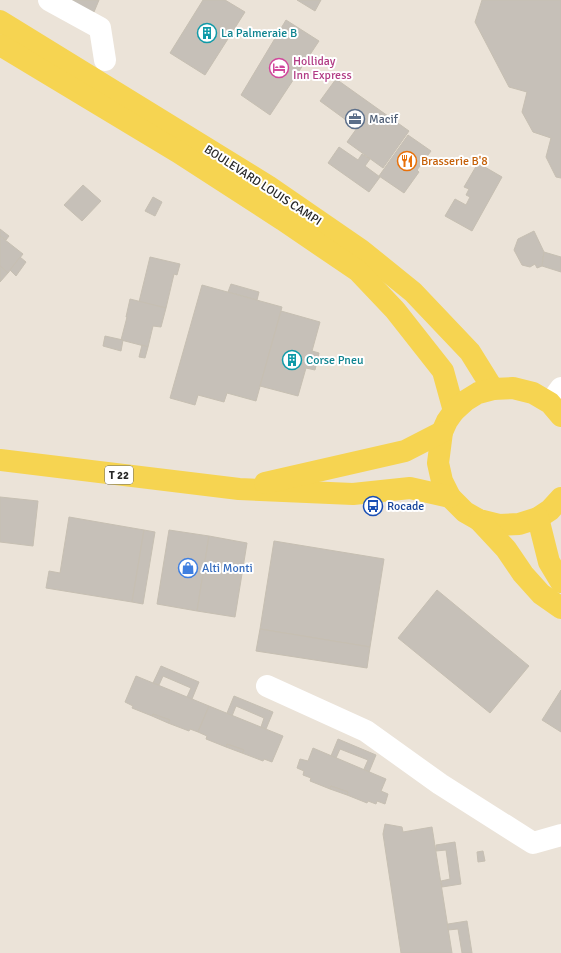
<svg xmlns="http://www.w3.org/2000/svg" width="561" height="953" viewBox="0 0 561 953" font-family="Signika,sans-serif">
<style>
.building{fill:#c6c0b8;stroke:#c6bfb2}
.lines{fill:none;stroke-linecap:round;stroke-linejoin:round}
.minor{stroke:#fff;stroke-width:22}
.major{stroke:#f6d451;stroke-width:22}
.labels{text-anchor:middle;stroke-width:4;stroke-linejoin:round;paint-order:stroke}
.shield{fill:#fff;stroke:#686868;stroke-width:1}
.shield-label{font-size:11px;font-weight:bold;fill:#272727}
.culture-label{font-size:12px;fill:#0d838f;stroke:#fff;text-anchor:start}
.hotel-label{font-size:12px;fill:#b23c85;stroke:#fff;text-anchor:start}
.service-label{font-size:12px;fill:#4e5e75;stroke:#fff;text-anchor:start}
.food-label{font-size:12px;fill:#c56008;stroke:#fff;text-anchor:start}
.street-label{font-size:12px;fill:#272727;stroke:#fff}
.transit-label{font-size:12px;fill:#164399;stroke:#fff;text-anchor:start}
.shop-label{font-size:12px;fill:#366cbe;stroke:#fff;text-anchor:start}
</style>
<rect width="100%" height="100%" fill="#ebe3d8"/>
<!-- building -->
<g class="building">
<polygon points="65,0 99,0 94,12"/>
<polygon points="203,0 225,0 245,12 205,75 170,53"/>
<polygon points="297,0 321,0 315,11"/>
<polygon points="482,0 561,0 561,178 556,177 546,157 551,138 533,132 522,112 527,92 509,87 475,22"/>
<polygon points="286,20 319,41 270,115 241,95"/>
<polygon points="336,79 409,131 383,168 347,142 357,128 320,101"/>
<polygon points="408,135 431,151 417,170 419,172 404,193 379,176"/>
<polygon points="339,147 358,160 362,154 370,159 365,166 380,177 369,192 328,163"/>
<polygon points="478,163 502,177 472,231 445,216 455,199 466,205 470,197 466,195 469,189 464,187"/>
<polygon points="83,185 101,201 82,221 64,205"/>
<polygon points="153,197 162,202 155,216 145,211"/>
<polygon points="0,229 9,236 6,240 0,236"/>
<polygon points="534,231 544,252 542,266 537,268 535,264 530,267 522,265 514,250 518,239"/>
<polygon points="0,236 23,254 8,273 0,266"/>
<polygon points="544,252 561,257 561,272 542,266"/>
<polygon points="20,257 26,262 16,276 10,270"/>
<polygon points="150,257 180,264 177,275 174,274 166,308 139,302"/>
<polygon points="0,266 8,273 0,282"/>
<polygon points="231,284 259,292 257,300 228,292"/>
<polygon points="202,285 282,307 256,401 227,393 224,402 198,395 195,405 170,398"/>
<polygon points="130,299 166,308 161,327 153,326 148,347 121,340 127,317 126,317"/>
<polygon points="281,311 320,322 312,351 319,353 315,370 306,368 298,396 260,386"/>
<polygon points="105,336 123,340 121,351 103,346"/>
<polygon points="142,345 148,347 145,358 139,357"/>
<polygon points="0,497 38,501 33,546 0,542"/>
<polygon points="69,517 144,530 132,602 46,588 49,571 60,573"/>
<polygon points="144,530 155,532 143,604 132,602"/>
<polygon points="169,530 209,536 197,611 157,604"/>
<polygon points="209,536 247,543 235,617 197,611"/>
<polygon points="274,541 384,559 370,647 260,629"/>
<polygon points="437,590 529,666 490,713 398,638"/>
<polygon points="260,629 370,647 367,668 256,651"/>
<polygon points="161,666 199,682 192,699 187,697 191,688 163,676 159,685 153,683"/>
<polygon points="136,676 209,706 198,732 190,729 189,731 168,723 170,720 153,714 152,716 132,708 133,706 125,702"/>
<polygon points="561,690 561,732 542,720"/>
<polygon points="234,696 273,712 266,729 261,727 264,718 236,706 232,716 227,713"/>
<polygon points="209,706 283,736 272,762 264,759 263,761 242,753 244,750 227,744 226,747 206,739 207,736 198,732"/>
<polygon points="153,714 170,720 168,723 152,716"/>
<polygon points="338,739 376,755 369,772 364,769 368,760 340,749 336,758 331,756"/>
<polygon points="227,744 244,750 242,753 226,747"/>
<polygon points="313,748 386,779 381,791 388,794 385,804 377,801 376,804 368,801 367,803 347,795 348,792 331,786 330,789 310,781 311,778 303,775 304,771 297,768 300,759 308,761"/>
<polygon points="331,786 348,792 347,795 330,789"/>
<polygon points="385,824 402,827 403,832 432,827 452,953 401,953 383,834"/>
<polygon points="455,842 461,884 442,887 441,881 450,879 446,850 436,851 436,845"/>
<polygon points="483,851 485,861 478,862 477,852"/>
<polygon points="467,921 472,953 462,953 458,929 448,930 448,924"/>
</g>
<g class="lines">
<!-- minor -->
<g class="minor">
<polyline points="49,0 100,28 105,60"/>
<polyline points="550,403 561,388"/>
<polyline points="267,686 366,731 440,784 533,843 561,835"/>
</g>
<!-- major -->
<g class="major">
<polyline points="0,21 268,186 361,250 413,292 470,352 493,389"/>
<polyline points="0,45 178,152 283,220 358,271 395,310 443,371 454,411"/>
<polyline points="561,416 550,403 533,393 513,388 493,389 478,393 465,401 454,411 447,421 442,432 438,463 442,481 450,497 465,512 479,520 499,525 519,524 538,518 550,510 561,498"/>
<polyline points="0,460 239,489 353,494 410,488 450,497"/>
<polyline points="265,483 405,451 442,432"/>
<polyline points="538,518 549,562 561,582"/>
<polyline points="479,520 506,549 523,574 541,594 561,608"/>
</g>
</g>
<!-- icons -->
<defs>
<symbol id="building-ring" viewBox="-11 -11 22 22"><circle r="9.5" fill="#fff" stroke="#0f9aa8" stroke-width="1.5"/><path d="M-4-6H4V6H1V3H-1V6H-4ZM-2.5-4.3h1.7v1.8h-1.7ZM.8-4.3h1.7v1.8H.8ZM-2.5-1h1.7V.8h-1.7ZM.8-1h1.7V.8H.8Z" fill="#0f9aa8"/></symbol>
<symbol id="hotel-ring" viewBox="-11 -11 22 22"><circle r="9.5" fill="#fff" stroke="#d1479c" stroke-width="1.5"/><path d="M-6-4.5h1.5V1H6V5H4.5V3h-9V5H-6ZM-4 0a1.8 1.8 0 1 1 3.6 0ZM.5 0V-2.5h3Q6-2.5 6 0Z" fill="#d1479c"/></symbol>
<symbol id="office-ring" viewBox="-11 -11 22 22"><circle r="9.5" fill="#fff" stroke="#5c6f8a" stroke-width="1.5"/><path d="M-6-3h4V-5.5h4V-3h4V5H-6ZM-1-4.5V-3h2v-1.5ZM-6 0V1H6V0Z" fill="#5c6f8a"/></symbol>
<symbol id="restaurant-ring" viewBox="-11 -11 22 22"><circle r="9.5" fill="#fff" stroke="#e8710a" stroke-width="1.5"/><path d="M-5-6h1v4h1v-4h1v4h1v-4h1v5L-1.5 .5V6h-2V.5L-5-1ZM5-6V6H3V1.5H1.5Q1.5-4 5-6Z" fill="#e8710a"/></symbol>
<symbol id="bus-ring" viewBox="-11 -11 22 22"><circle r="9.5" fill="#fff" stroke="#1a4fb4" stroke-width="1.5"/><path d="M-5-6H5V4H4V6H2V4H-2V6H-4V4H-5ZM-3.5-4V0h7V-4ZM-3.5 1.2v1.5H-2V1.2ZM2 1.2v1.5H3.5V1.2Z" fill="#1a4fb4"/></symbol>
<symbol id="shop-ring" viewBox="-11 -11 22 22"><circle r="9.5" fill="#fff" stroke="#3f7fe0" stroke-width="1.5"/><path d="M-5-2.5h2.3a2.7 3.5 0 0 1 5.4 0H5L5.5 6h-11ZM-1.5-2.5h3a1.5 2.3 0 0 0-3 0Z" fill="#3f7fe0"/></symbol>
</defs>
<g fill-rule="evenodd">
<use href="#building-ring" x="196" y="22" width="22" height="22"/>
<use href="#hotel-ring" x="268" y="57" width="22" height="22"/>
<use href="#office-ring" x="344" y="108" width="22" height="22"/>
<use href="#restaurant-ring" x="396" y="150" width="22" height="22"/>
<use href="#building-ring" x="281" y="349" width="22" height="22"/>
<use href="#bus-ring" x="362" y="495" width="22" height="22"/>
<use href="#shop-ring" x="177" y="557" width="22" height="22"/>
</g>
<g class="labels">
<!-- shield labels -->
<rect class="shield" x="105" y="466" width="28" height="18" rx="3"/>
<g class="shield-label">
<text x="119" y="479">T 22</text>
</g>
<!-- culture labels -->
<g class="culture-label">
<text x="221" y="37">La Palmeraie B</text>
<text x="306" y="364">Corse Pneu</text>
</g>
<!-- hotel labels -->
<g class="hotel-label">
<text x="293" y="65">Holliday<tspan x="293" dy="14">Inn Express</tspan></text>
</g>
<!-- service labels -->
<g class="service-label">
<text x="369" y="123">Macif</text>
</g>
<!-- food labels -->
<g class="food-label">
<text x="421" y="165">Brasserie B'8</text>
</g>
<!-- street labels -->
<g class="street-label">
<text transform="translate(263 185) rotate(33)" y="4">BOULEVARD LOUIS CAMPI</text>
</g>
<!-- transit labels -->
<g class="transit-label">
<text x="387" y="510">Rocade</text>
</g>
<!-- shop labels -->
<g class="shop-label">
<text x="202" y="572">Alti Monti</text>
</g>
</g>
</svg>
